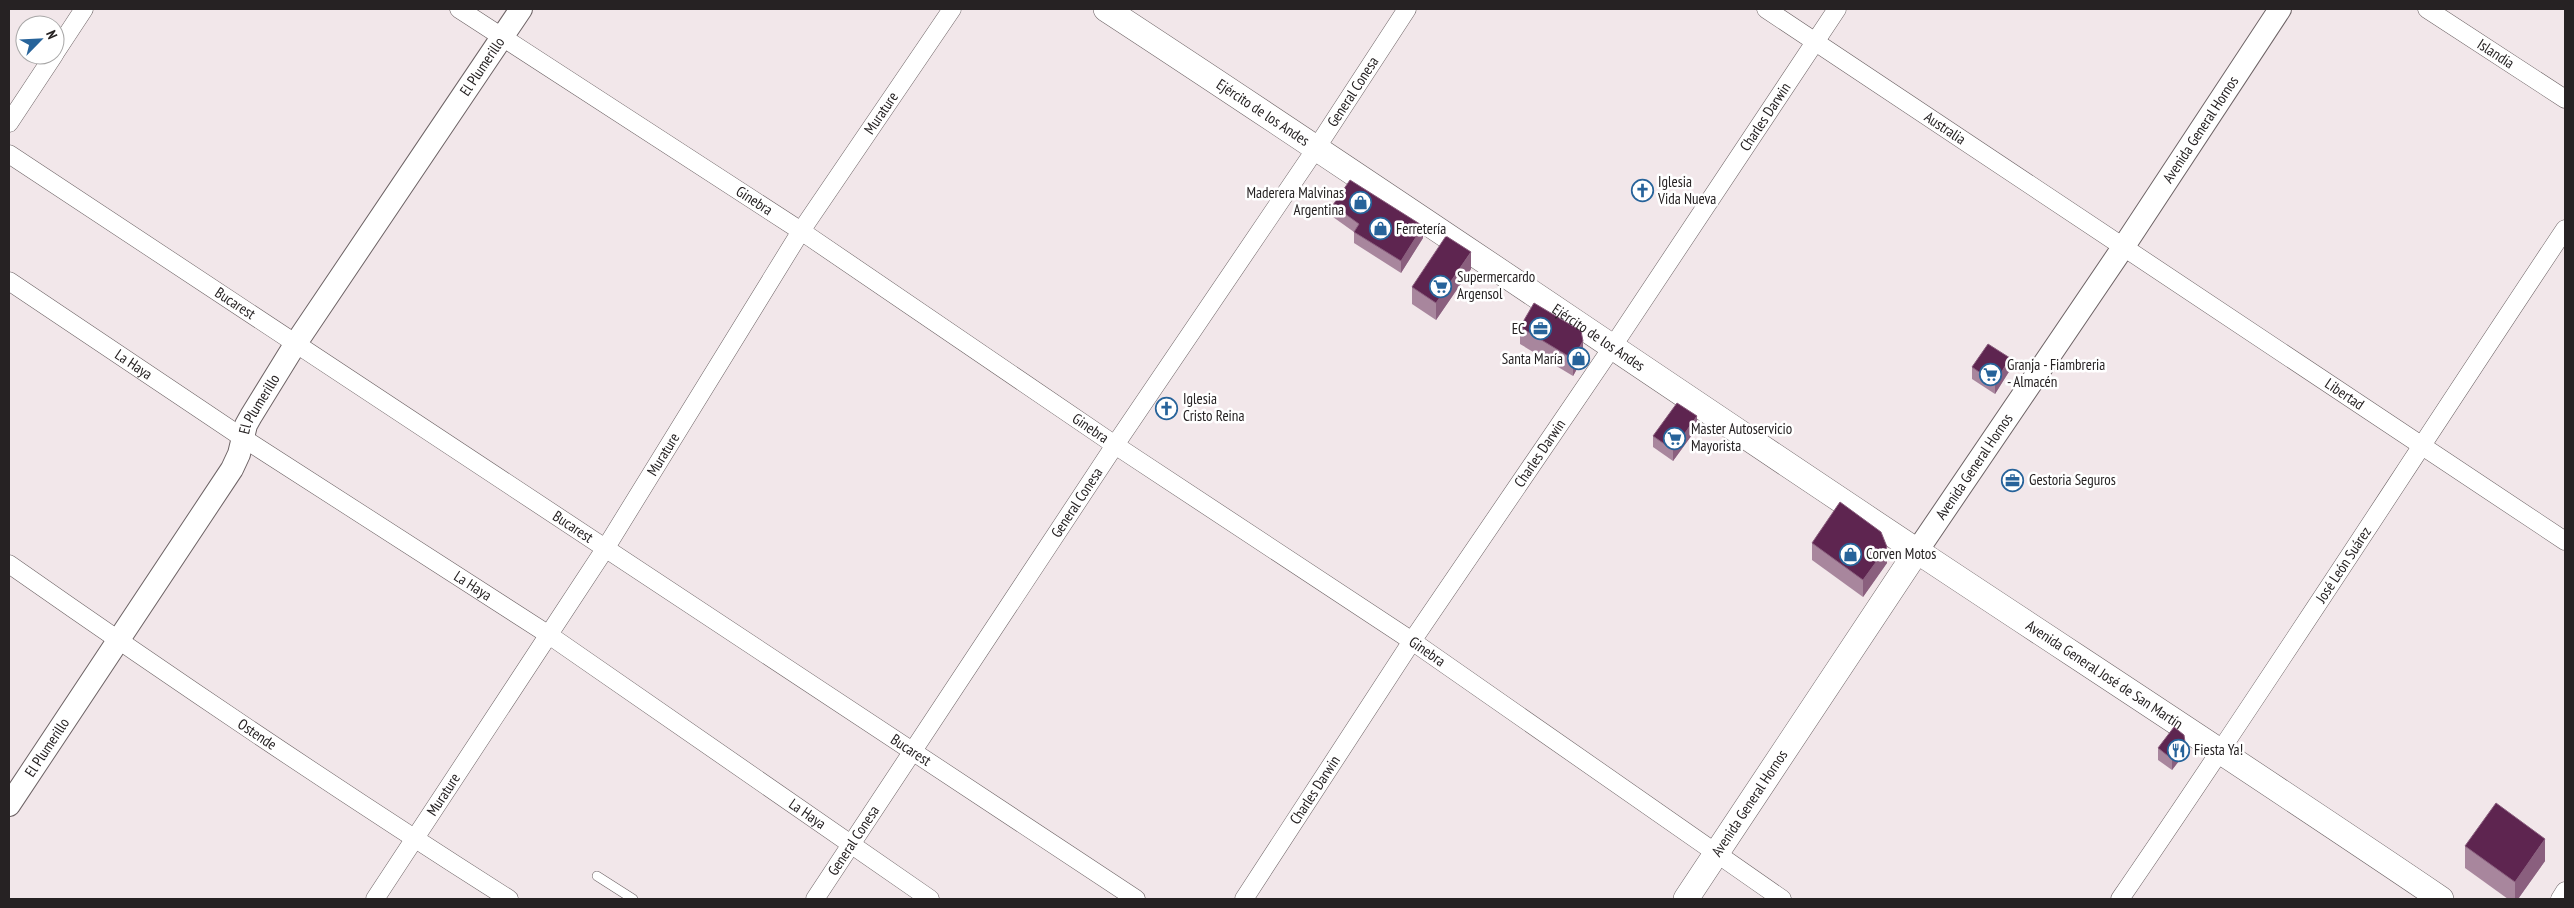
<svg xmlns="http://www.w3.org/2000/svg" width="2574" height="908" viewBox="0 0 2574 908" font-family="'PT Sans Narrow',sans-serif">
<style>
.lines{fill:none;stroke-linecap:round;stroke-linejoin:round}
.service-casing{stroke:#6d6365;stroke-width:10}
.minor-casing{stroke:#6d6365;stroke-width:19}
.tertiary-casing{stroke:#6d6365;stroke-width:24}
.secondary-casing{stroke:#6d6365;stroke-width:26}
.service{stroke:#fff;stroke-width:9}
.minor{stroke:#fff;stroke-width:18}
.tertiary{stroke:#fff;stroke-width:22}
.secondary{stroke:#fff;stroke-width:25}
.wall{fill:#a8869d}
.shaded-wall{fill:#8a5f7e}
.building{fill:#5e2550;stroke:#8a5f7e}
.labels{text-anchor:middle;stroke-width:5;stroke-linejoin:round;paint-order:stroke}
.street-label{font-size:15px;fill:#262223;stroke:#fff}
.poi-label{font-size:15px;fill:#262223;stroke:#fff;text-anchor:start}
</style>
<rect width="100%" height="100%" fill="#f2e7ea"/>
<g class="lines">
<defs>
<polyline id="service" points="597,876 633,899"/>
<g id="minor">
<path id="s1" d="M459,9L801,231L1115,445L1412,641L1782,899"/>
<path id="s2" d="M1766,9L2565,541"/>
<path id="s3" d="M2427,9L2565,99"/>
<polyline points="55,53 84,9"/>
<polyline points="9,123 54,55"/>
<path id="s4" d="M9,154L1136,899"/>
<path id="s5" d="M9,281L243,438L549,635L930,899"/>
<path id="s6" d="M9,564C173,679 339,791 509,899"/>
<path id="s7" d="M375,899L605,549L801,231L952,9"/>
<path id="s8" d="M815,899L1115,445L1317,147L1407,9"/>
<path id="s9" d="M1244,899L1412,641L1613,346L1837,9"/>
<path id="s10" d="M2120,899C2272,678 2416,452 2565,229"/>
<polyline points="2560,899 2565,891"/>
</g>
<g id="tertiary">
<path id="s11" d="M1917,551L2124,246L2280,9"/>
<path id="s12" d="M9,805L232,469L239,454L246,425L251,416L296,343L521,9"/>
</g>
<g id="secondary">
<path id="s13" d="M1106,9C1378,187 1646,371 1917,551C2092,667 2267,781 2441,899"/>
<path id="s14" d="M1686,899L1917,551"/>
</g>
</defs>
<!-- service casing -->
<use href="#service" class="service-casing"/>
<!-- minor casing -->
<use href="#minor" class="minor-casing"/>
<!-- tertiary casing -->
<use href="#tertiary" class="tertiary-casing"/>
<!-- secondary casing -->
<use href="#secondary" class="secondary-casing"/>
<!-- service -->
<use href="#service" class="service"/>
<!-- minor -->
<use href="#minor" class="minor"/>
<!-- tertiary -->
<use href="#tertiary" class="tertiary"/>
<!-- secondary -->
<use href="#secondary" class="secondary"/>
</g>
<!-- wall -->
<g class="wall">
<polygon points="1333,205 1423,238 1401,273 1354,243 1354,232 1333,217"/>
<polygon points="1471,269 1436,320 1412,304 1412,287"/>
<polygon points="1520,327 1583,358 1573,376 1520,344"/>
<polygon points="1972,367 2010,370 1995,394 1972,379"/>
<polygon points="1697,428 1673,461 1653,447 1653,436"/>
<polygon points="1812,543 1887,563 1863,597 1812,560"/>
<polygon points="2158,748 2185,753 2172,770 2158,760"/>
<polygon points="2465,846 2545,861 2518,899 2508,899 2465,868"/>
</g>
<!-- shaded-wall -->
<g class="shaded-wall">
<polygon points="1423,226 1423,238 1401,273 1401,261"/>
<polygon points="1471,252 1471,269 1436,320 1436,303"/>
<polygon points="1583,341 1583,358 1573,376 1573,359"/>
<polygon points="2010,358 2010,370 1995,394 1995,383"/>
<polygon points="1697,416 1697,428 1673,461 1673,450"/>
<polygon points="1887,547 1887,563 1863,597 1863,580"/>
<polygon points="2185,742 2185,753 2172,770 2172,759"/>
<polygon points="2545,839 2545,861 2518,899 2515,899 2515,882"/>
</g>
<!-- building -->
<g class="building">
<polygon points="1350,180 1423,226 1401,261 1354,232 1359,224 1333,205"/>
<polygon points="1446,236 1471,252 1436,303 1412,287"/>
<polygon points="1534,303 1581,331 1583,341 1573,359 1520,327"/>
<polygon points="1988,344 2010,358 1995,383 1972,367"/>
<polygon points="1677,403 1697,416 1673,450 1653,436"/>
<polygon points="1840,502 1881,532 1887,547 1863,580 1812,543"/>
<polygon points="2174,727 2184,735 2185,742 2172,759 2158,748"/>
<polygon points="2496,803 2545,839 2515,882 2465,846"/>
</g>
<!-- icons -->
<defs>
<symbol id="church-ring" viewBox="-11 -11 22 22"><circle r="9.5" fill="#fff" stroke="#27639a" stroke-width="1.5"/><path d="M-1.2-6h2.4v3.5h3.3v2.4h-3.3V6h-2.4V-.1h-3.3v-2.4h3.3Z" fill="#27639a"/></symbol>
<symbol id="shop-ring" viewBox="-11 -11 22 22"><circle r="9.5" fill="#fff" stroke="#27639a" stroke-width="1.5"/><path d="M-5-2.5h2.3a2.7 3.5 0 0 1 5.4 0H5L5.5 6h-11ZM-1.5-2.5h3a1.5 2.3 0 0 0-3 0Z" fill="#27639a"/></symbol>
<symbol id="supermarket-ring" viewBox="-11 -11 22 22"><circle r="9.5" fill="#fff" stroke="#27639a" stroke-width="1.5"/><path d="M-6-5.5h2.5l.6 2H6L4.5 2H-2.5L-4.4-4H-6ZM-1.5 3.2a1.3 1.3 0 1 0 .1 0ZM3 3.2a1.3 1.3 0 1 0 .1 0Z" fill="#27639a"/></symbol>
<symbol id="office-ring" viewBox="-11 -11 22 22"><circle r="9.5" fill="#fff" stroke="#27639a" stroke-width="1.5"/><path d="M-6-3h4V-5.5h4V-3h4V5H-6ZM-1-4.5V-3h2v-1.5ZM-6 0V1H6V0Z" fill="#27639a"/></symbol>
<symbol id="restaurant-ring" viewBox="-11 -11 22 22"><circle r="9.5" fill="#fff" stroke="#27639a" stroke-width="1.5"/><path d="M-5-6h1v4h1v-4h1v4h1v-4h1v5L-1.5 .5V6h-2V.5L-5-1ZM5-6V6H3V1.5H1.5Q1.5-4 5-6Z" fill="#27639a"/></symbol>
</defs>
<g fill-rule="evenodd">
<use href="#church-ring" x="1630" y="178" width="25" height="25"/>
<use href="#shop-ring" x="1348" y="190" width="25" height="25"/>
<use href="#shop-ring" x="1368" y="216" width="25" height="25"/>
<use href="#supermarket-ring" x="1428" y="274" width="25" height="25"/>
<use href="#office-ring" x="1528" y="316" width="25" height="25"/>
<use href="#shop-ring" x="1566" y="346" width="25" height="25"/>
<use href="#supermarket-ring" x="1978" y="362" width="25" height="25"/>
<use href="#church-ring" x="1154" y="396" width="25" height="25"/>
<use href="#supermarket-ring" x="1662" y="426" width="25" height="25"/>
<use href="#office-ring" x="2000" y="468" width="25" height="25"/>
<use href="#shop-ring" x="1838" y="542" width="25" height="25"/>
<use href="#restaurant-ring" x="2166" y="738" width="25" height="25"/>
</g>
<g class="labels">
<!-- street labels -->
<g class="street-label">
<text dy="5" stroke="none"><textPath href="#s3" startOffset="82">Islandia</textPath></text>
<text dy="5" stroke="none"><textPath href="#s12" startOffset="879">El Plumerillo</textPath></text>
<text dy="5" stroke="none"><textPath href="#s8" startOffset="970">General Conesa</textPath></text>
<text dy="5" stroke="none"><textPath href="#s13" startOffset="188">Ejército de los Andes</textPath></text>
<text dy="5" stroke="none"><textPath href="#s7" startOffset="935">Murature</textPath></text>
<text dy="5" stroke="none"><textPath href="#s9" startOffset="940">Charles Darwin</textPath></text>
<text dy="5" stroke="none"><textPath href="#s2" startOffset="215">Australia</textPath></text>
<text dy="5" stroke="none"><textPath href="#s11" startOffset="508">Avenida General Hornos</textPath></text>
<text dy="5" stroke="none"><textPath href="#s1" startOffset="352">Ginebra</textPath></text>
<text dy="5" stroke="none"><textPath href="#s4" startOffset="271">Bucarest</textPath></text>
<text dy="5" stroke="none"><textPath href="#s13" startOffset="592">Ejército de los Andes</textPath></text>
<text dy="5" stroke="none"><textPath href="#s5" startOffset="150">La Haya</textPath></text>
<text dy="5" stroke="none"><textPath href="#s2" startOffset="695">Libertad</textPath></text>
<text dy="5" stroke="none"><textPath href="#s12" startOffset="474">El Plumerillo</textPath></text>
<text dy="5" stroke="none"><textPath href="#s1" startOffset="758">Ginebra</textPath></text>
<text dy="5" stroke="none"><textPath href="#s9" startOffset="535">Charles Darwin</textPath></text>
<text dy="5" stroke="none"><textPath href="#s7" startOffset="530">Murature</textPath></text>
<text dy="5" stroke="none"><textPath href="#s11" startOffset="102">Avenida General Hornos</textPath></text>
<text dy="5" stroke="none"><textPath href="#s8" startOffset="475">General Conesa</textPath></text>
<text dy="5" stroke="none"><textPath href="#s4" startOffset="676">Bucarest</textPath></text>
<text dy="5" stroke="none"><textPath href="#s10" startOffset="402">José León Suárez</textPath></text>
<text dy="5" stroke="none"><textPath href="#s5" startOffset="555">La Haya</textPath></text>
<text dy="5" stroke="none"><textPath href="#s1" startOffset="1162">Ginebra</textPath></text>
<text dy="5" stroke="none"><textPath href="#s13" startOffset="1200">Avenida General José de San Martín</textPath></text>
<text dy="5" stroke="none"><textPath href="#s6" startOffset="301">Ostende</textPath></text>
<text dy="5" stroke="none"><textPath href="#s12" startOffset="69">El Plumerillo</textPath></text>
<text dy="5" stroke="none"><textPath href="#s4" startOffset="1081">Bucarest</textPath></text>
<text dy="5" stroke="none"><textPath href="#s9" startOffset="130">Charles Darwin</textPath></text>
<text dy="5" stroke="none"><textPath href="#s7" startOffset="125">Murature</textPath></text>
<text dy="5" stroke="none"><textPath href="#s14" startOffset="115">Avenida General Hornos</textPath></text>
<text dy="5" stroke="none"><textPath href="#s5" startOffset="960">La Haya</textPath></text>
<text dy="5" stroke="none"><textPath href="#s8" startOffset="70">General Conesa</textPath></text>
</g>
<!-- poi labels -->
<g class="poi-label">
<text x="1658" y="187">Iglesia<tspan x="1658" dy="17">Vida Nueva</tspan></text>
<text x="1344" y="198" text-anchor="end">Maderera Malvinas<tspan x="1344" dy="17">Argentina</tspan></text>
<text x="1396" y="234">Ferretería</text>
<text x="1457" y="282">Supermercardo<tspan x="1457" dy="17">Argensol</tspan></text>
<text x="1525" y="334" text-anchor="end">EC</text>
<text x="1563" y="364" text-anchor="end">Santa María</text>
<text x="2007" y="370">Granja - Fiambreria<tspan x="2007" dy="17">- Almacén</tspan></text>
<text x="1183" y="404">Iglesia<tspan x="1183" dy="17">Cristo Reina</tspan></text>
<text x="1691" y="434">Master Autoservicio<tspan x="1691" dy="17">Mayorista</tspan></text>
<text x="2029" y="485">Gestoria Seguros</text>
<text x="1866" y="559">Corven Motos</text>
<text x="2194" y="755">Fiesta Ya!</text>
</g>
</g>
<!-- border -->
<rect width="2574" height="908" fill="none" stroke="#262223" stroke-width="20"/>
<!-- north arrow -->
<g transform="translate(40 40) rotate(66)"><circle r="24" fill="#ffffff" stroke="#a8a7a7"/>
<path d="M0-4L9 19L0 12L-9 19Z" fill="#27639a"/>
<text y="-8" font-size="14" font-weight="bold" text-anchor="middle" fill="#262223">N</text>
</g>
</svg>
